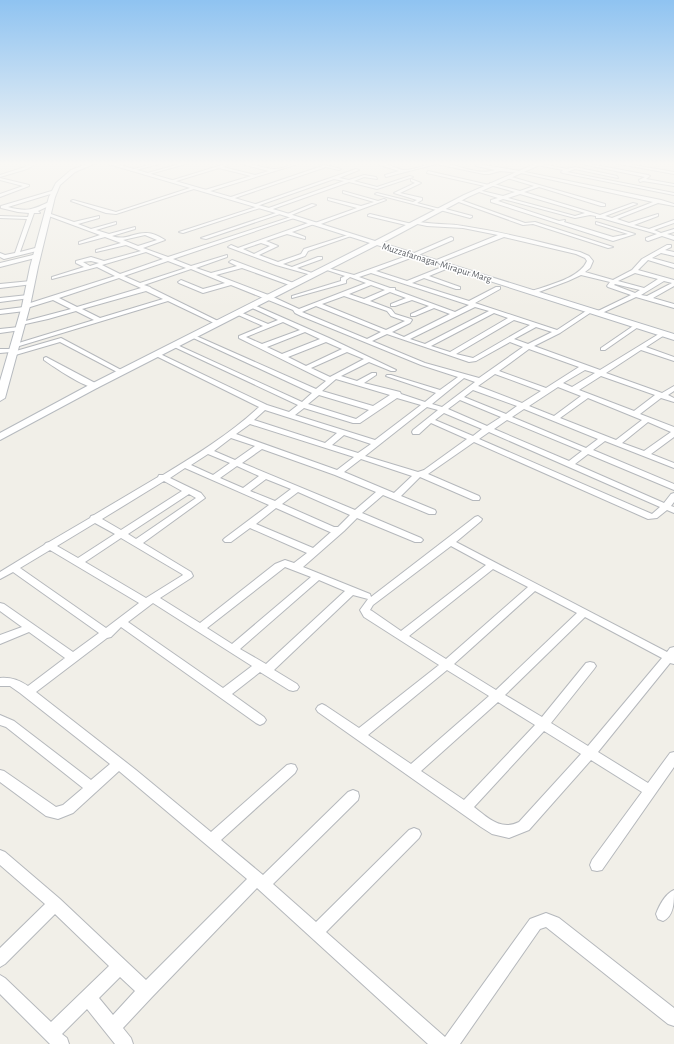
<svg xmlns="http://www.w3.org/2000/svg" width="674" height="1044" viewBox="0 0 674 1044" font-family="'Alegreya Sans',sans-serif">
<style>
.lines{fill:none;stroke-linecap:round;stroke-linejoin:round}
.street-casing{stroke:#b5b8bc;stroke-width:2}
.secondary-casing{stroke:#b6babf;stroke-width:2}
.street{fill:#fff;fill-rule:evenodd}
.secondary{fill:#fff;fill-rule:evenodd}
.labels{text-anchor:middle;stroke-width:3;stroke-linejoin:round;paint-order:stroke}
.far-street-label{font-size:10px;fill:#5f6368;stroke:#fff}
</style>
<rect width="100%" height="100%" fill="#f1efe8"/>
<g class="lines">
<defs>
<g id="street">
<polygon points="32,163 37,163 27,169 0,177 0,175 25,167"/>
<polygon points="157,163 163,163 132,171 130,170"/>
<polygon points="183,163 189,163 146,175 144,174"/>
<path d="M238,163C250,162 261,168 273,169C282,170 291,163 301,163L207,192L205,190L251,176L219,168L173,182L170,181L225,164L227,165L223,167L255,175L269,171Z"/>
<path d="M380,163C387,163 395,168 403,170C413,171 429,162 443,163C459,165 478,176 495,170L476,166L477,164L520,171L661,200L674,204V206L658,203L617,219L629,223L658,214V216L634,225L649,229L674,220V223L654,230L661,233L674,229V232L667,234L674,236V240L662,236L648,241L646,240V238L657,234L601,218H596V216L590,215L575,218L503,199L498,201L559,221L565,220L564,222L613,237L628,234L596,224V222L635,234L613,241L491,202V200L498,198L476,191L478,190L503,196L515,192L490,185V183L520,191L534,186L507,178L508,176L605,204V206H601L539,187L524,192L600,215L633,203L637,204L605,216L612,218L653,202L521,173L500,171L489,174H484L436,164L386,177L385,175L399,171L380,165ZM520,194L585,213L575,216L508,198Z"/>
<polygon points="538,163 567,169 575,167 617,176 618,178 575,169 567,172 674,193 674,195 563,173 561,172 563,170 537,165"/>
<polygon points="577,163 585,163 648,175 650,176 646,179 674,184 674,186 643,181 640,182 639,180 645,177"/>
<polygon points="614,163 622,163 674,172 674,174"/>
<polygon points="321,164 341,169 339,170 326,167 232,199 228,198 322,166"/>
<polygon points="356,169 359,170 339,178 349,180 364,175 376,177 377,179 364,177 354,181 377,187 410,176 413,177 377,189 349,182 270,210 266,209 344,181 334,179 257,206 253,205"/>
<polygon points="428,171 489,185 491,186 489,187 427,173"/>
<polygon points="0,178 29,185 29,186 0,197 0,194 23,186 0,180"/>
<polygon points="411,179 421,183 400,193 422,198 422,200 417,203 440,209 440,211 375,194 377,193 413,202 417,200 394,193 415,183 411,181"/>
<polygon points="193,187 197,188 116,214 106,213 71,201 73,200 116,212"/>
<path d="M55,190L57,192L8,207C27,212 32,210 49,202H53V204L38,211L40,213H34L20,252L39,247L41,248V250L4,259L0,257V253L5,255L15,253L27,219L0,218V216L28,217L29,213L18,212L1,208V206Z"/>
<path d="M343,191L378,201L384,199L386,200L318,225L314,224L292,232L305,237V239L287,234L266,241L278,246L259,255L278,262L301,254L304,249L351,234V236L308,251L305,256L283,264L292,267L318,257H322V259L297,268L315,274V276L276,265L228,247L231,245L238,248L311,222L315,223L357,208L328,200V198L361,206L374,202L343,193ZM261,243L270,246L254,254L243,249Z"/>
<polygon points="458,199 525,223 535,222 613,247 608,248 533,224 523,225 456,201"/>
<polygon points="312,204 316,205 289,216 285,215"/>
<polygon points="259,206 263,207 183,233 179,232"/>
<polygon points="442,208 472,216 472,217 470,218 440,210"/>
<polygon points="279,212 283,213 206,239 201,238"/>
<path d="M48,213L74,222L99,216V218L78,224L91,229L116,222V224L96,230L109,234L135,227V229L112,236C131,243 140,223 165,240L143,248L168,257L294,216V218L173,259L191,266L227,255V257L196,268L211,273L237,266L229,262L232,260L296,284V286H292L242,268L216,275L271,296L299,309L366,283L350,277L346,280V283L292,298V296L341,281V278L345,276L324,269V267L354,275L412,254L451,237L453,238V240L416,256L376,271L407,281L447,265H451V267L429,276L460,287V289H456L424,278L412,283L469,301L496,287H500V289L475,303L557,330L589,309H593V311L560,333L534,346L600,370L662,332H666V334L646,347L674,357V361L641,350L606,373L662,393L674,386V391L668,395L674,398V402L661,398L640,414L674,427V437L651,454L674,463V468L605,441L593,450L674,484V490L588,454L575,464L664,503L671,494L674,493V502L671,506L674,507V513L667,510L657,518L648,519L474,442L428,474L479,496L480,498L479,500H473L420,477L401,496L435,510L436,512L435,514H429L383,495L362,513L421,538L423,540L421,542H415L357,518L344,531L303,567L370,594L371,597L475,517L478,516L482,519L481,521L456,542L667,652L670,648L674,647V664L670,663L598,752L648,783L670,753L674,752V767L602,870L597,871L592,870L590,865L592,860L642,792L591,760L529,830L509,838L492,834L481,827L318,712L316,709L318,706L322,704L326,706L359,728L439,665L364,617L360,610L368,599L353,595L274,670L297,684L299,687L297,690L293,691L289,690L260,672L232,694L264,717L266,720L264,723L260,725L256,723L121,627L111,637L107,638L36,692L136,770L211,832L287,765L291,764L295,765L297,769L295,773L221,840L263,875L348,792L353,790L358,792L359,796L358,800L273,884L316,922L409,830L414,828L419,830L421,834L419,838L326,932L445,1037L530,919L546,913L559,918L674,1008V1026L668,1024L546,927L540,929L460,1044H428L257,888L152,997L123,1028L131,1038L133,1044H115L87,1009L62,1034L67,1038L69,1044H50L0,994V975L5,978L51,1022L109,966L55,914L5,964L0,967V948L45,904L0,865V850L5,852L60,899L146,980L247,879L119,771L73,813L58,819L46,816L0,782V770L4,771L56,807L63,805L83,788L6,727L0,725V715L14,721L91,780L110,764L20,693L10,686H0V678C11,677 19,680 28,686L65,658L29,632L0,644V635L22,627L0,611V603L4,604L73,652L99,633L13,572L0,579V572L44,545L46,543L49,542L90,518L91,516L94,515L158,477L159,475H163C196,455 230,434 259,407L154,355V353H158L267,405L289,412L298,405L170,345L175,344L302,402L312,393L189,336L194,335L316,389L326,381L239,338V336L263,326L236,314V312H240L268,324L278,320L250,307V305L252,304L329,338L396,370L395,371H391L369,362L341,376L357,381L372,373H376V375L364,383L400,392L401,394L425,402L436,393L386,376L387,375H391L440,390L458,377L421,365L301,316L295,313L293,310L231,285L203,293L179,283L178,282L181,280L203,289L225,283L191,269L144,285L150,287L151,288L220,322V324H216L168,301L16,347H12V345L94,320L76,311L48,319L21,325L18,323L71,309L53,300L27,308L28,309L25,311L0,314V310L24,307V305L115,276L97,267L52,279V277L84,267L76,263V261L91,257L104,261L141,251L126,245L96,252V250L121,243L105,237L79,244V242L100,235L46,215V214ZM145,235L157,240L138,246L123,240ZM146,252L163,259L120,274L102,265ZM91,261L99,263L90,266L83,262ZM168,261L186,268L140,283L124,276ZM371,273L469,305L455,312L395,290V288H390L359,277ZM119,278L141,288L77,307L59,298ZM371,285L385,290L364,299L349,294ZM146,291L163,299L100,318L82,309ZM390,292L406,298L391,304V306H395L412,300L429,306L411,314V316H415L434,308L450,314L404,337L392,332L410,323L412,320L411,319L395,314L391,309L370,301ZM344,296L387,311L391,316L405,321L386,330L322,304ZM316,306L381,332L367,339L302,312ZM475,307L489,311L425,344L410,339ZM494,313L508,318L450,352L431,346ZM514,320L530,325L473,358L456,354ZM283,322L300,330L262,344L246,337ZM536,327L552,332L528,344L514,339ZM305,332L320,339L282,354L267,347ZM387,334L469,362L476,361L510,342L523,347L479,378L425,363L372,341ZM326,342L342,349L306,366L288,357ZM529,349L579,367L546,388L499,371ZM347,352L364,359L330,377L311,368ZM585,370L595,373L572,387L563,383ZM495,374L541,391L522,403L478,386ZM601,376L655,395L634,411L579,390ZM464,378L475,382L442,407L432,404ZM336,379L390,395L373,406L322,391ZM558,387L581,396L554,416L529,406ZM473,390L517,406L506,414L464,397ZM319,395L369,410L356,419L308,404ZM397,398L421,405L375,440L295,415L304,408L353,423H360ZM588,398L642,420L616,440L560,418ZM460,400L501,417L487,426L448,409ZM427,407L438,410L413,430L412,432L413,434H419L431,423L467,439L424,470L418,472L365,456ZM524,409L598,439L586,448L512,417ZM265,410L337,433L325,443L254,420ZM444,413L482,429L473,436L435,420ZM507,420L582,451L569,461L494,429ZM648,422L671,432L644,451L622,443ZM250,424L354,457L337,470L236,434ZM489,432L660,507L652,514L479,439ZM344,435L371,444L358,453L332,445ZM231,438L255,446L235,460L214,451ZM262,449L335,475L376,492L355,510L242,463ZM208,454L230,463L213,475L191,465ZM361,459L412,476L394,493L344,472ZM237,466L259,476L243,488L220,478ZM185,468L269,505L225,538L223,540L225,542H231L250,528L307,553L294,563L285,560L275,564L200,623L160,598L191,578L193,576L191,572L143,543L205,498L201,493L170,478ZM266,479L291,489L275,501L250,491ZM164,481L182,491L121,530L102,519ZM298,492L350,515L338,527H334L282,504ZM189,494L196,498L136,539L128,534ZM276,508L330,532H331L313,548L256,524ZM95,523L115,534L78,558L57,546ZM121,538L182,574L183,575L146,598L85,562ZM451,546L486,565L401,631L372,611L370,610L373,605ZM50,550L139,603L106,628L20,568ZM285,567L311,577L232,644L207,628ZM493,569L528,587L446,659L409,636ZM319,580L345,591L266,664L240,649ZM535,591L577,613L496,690L454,664ZM153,603L252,666L223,688L128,622ZM585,617L662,658L588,746L551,723L594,669L596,666L594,663L590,662L586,663L542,717L505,695ZM447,670L489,696L411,764L368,735ZM498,702L535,725L464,800L421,771ZM544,731L581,754L519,822C501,831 488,818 474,807ZM120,977L135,991L113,1015L99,998Z"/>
<polygon points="370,214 412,224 412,225 410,226 368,216 368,215"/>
<path d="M415,221C431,225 447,223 463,226C503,232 541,242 580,252L589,256L593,261L590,268L585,272L613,280L632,270L642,259L667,245H671V247L665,250L674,252V256L661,253L652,258L674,264V268L648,260L638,270L674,280V286L653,298L674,304V308L636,297L602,313H598V311L631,295L608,287L607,286L610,282L581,275L568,281L536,293H532V291C549,285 580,278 587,261L585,258L576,254L504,237L438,263H434V261L498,235L463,228L427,226L413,223V222ZM635,273L658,279L644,288L618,281ZM664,281L672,283L647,296L641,295ZM615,284L640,290L635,293L614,285Z"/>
<polygon points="37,254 40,256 39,257 0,267 0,263"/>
<polygon points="31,281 34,283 33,284 0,288 0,284"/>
<polygon points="28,295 31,297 30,298 0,302 0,298"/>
<polygon points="636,324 641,325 605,350 601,350 601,348"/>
<polygon points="19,327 22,329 21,330 0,333 0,329"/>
<polygon points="61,338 123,371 124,372 123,373 119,373 60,342 12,356 9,354 11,352 0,353 0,349 15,349 16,351"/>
<path d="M46,357L97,384L98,386L97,388C86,389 54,367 44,360V358Z"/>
<path d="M674,890C674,902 674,916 663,921L658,919L656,914C659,906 665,894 674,890Z"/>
</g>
<g id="secondary">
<polygon points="89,163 96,163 75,172 60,185 55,197 38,267 30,306 5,398 0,401 0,381 22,306 30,267 49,197 56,183 71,170"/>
<polygon points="105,163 113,163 283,212 375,241 464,195 537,163 544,163 468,197 382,243 674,334 674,340 377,245 97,388 0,440 0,433 91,384 370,243 279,214"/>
</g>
</defs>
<!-- street casing -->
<use href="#street" class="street-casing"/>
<!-- secondary casing -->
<use href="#secondary" class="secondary-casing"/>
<!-- street -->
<use href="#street" class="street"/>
<!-- secondary -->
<use href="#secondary" class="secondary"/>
</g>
<!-- sky -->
<linearGradient id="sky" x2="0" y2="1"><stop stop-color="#8fc3f1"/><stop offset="0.53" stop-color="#f9f8f5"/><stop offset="1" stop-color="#f9f8f5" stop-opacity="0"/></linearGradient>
<rect width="674" height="309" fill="url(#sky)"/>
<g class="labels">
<!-- far-street labels -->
<g class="far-street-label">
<text transform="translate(437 262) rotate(17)" y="4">Muzzafarnagar-Mirapur Marg</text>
</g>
</g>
</svg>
